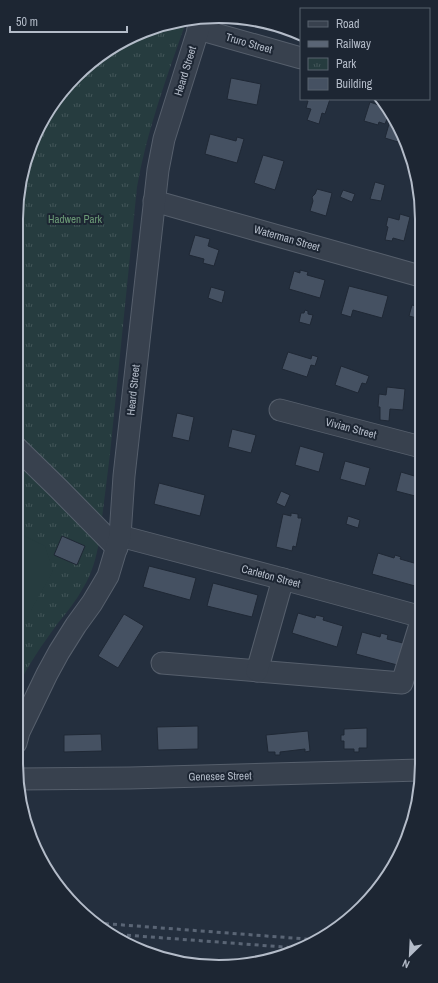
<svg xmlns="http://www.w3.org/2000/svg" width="438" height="983" viewBox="0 0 438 983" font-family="'Archivo Narrow',sans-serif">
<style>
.park{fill:url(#park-tufts)}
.pitch{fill:#263c3f}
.building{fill:#455162;stroke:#1f2835}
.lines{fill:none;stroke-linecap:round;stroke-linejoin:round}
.minor-casing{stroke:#565f6c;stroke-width:23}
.minor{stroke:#38414e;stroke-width:21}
.rail{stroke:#5a6575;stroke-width:3;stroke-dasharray:4 4;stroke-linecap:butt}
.labels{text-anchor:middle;stroke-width:4;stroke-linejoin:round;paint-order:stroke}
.street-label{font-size:11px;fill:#b4bcc9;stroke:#1d2633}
.park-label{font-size:11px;fill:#6b9a76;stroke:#1d2633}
.rim{fill:none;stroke:#b4bcc9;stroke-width:2}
</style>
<defs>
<pattern id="park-tufts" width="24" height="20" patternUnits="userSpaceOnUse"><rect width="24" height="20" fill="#263c3f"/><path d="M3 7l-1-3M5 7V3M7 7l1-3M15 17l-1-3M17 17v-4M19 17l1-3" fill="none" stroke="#435659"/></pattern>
</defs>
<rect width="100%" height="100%" fill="#242f3e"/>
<!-- park -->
<path class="park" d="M186,22C167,76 147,130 137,187L110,454L99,542C96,558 92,574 83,588C76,601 67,612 58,623C42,645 27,666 16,691V219L27,154L67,85L129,37Z"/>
<!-- pitch -->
<polygon class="pitch" points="16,532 45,546 53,571 26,619 16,626"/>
<!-- building -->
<g class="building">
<polygon points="231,78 261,84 257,105 227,99"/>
<polygon points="306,99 330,99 325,114 322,113 319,124 307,120 311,109 306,108 308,101 306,100"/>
<polygon points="370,102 384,107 382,111 389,114 385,124 379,122 378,125 364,121"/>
<polygon points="391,117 394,118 401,129 403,137 400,136 398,142 385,138"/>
<polygon points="210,134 236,141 237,137 244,139 237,163 205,154"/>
<polygon points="263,155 284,161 275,190 254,183"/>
<polygon points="375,182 385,185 381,201 370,199"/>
<polygon points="317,189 332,193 326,216 310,211 313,201 312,197 315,194"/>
<polygon points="343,190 355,194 352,202 340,197"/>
<polygon points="400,214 410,217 404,241 393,238 392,241 385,240 388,227 386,226 388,217 399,220"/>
<polygon points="195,235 210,239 208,246 219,250 214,266 203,263 204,259 189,255"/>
<polygon points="300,270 308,272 307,275 325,280 320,298 289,289 294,271 300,273"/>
<polygon points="349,286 388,296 382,318 353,310 351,317 341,314"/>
<polygon points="211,287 225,291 222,303 208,298"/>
<polygon points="412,305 420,307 421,306 421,326 415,324 417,318 409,316"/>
<polygon points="305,310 308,311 308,314 313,315 310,325 299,322 301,313 304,313"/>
<polygon points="288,352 311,359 312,355 318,357 315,366 311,365 307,377 282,369"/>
<polygon points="341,366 369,376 366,384 362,383 358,393 335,385"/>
<polygon points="387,387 405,389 403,410 390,409 389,421 380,420 380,407 378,407 379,394 386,395"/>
<polygon points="177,413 194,417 189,441 172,437"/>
<polygon points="232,429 256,435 251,453 228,447"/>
<polygon points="300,446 324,453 319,472 295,465"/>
<polygon points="345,461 370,468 365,486 340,479"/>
<polygon points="401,472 421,478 421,488 419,497 396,491"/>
<polygon points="159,483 205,495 200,516 154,504"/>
<polygon points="281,491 290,495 285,507 276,503"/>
<polygon points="291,513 298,514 298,518 302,518 296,547 293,546 292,551 276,547 283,514 291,516"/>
<polygon points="348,516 360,520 358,528 346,524"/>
<polygon points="62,536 85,546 77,565 54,555"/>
<polygon points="378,553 394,558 395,555 401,557 400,559 421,565 415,586 372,574"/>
<polygon points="149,566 196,578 190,600 143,587"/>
<polygon points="213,583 258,595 252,617 207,606"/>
<polygon points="298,613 315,618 316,615 324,617 323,620 343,626 337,647 292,633"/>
<polygon points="124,614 144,626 118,668 98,656"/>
<polygon points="362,632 380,637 381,633 388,635 387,639 407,644 401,666 356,654"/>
<polygon points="198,726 198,749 158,750 157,727"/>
<polygon points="367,728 367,748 359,748 359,752 354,752 354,749 344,749 344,741 341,741 341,735 344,735 344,729"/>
<polygon points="308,731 310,751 305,752 305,749 280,752 280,755 275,755 275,752 268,752 266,735"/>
<polygon points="101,734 102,751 64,752 64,735"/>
</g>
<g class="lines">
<defs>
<g id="minor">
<polyline points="198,29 301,58"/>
<polyline points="154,201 420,276"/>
<polyline points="280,410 421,447"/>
<polyline points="16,447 59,489 117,548"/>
<polyline points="120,536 283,579 422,617"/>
<polyline points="162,663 402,683 422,618"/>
<polyline points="257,671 283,579"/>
<polyline points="16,743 19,732 47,674 59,652 76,625 92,603 108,576 120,536 124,476 158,170 164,139 202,18"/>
<polyline points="18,779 130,778 421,770"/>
</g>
</defs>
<!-- minor casing -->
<use href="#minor" class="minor-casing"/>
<!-- minor -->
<use href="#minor" class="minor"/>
<!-- rail -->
<g class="rail">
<polyline points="97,923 319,940"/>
<polyline points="111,934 297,948"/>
</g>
</g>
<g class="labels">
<!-- street labels -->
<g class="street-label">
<text transform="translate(249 43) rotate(16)" y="4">Truro Street</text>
<text transform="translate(185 71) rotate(-73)" y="4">Heard Street</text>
<text transform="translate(287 238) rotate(16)" y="4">Waterman Street</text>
<text transform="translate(133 390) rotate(-84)" y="4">Heard Street</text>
<text transform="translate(351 428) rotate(15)" y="4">Vivian Street</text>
<text transform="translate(271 576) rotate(15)" y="4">Carleton Street</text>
<text transform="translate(220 776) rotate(-1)" y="4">Genesee Street</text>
</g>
<!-- park labels -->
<g class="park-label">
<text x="75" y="223">Hadwen Park</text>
</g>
</g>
<!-- crop -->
<path d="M0 0H438V983H0ZM219 23H219A196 196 0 0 1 415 219V764A196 196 0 0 1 219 960H219A196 196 0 0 1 23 764V219A196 196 0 0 1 219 23Z" fill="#1d2633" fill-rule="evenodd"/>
<path class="rim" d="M219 23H219A196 196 0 0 1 415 219V764A196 196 0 0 1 219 960H219A196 196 0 0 1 23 764V219A196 196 0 0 1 219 23Z"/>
<!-- legend -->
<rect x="300" y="8" width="130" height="92" fill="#1d2633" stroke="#59626f"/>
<rect x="308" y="21" width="20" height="6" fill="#38414e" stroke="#59626f"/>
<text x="336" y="28" font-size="12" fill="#b4bcc9">Road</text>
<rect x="308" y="41" width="20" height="6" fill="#5a6575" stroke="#59626f"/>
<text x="336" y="48" font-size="12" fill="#b4bcc9">Railway</text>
<rect x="308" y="58" width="20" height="12" fill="url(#park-tufts)" stroke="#59626f"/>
<text x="336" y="68" font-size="12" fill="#b4bcc9">Park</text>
<rect x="308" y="78" width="20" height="12" fill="#455162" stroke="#59626f"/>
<text x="336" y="88" font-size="12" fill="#b4bcc9">Building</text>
<!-- north arrow -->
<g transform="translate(410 955) rotate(204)" stroke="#1d2633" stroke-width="3" paint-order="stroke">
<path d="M0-3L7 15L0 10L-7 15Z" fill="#b4bcc9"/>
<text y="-6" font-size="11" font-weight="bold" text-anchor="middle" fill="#b4bcc9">N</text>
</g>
<!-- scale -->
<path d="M10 26v6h117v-6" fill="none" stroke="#b4bcc9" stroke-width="2"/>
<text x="16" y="26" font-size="12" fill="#b4bcc9" stroke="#1d2633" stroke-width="3" paint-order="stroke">50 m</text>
</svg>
